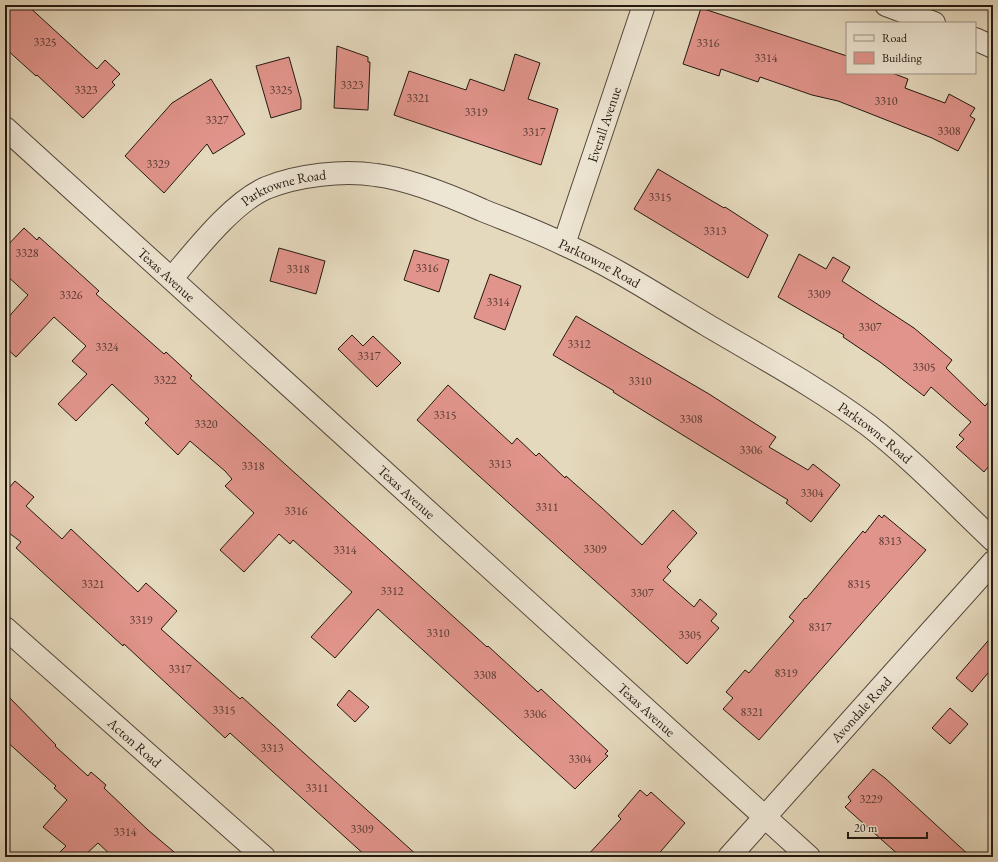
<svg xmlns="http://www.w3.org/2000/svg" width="998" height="862" viewBox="0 0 998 862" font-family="'EB Garamond',serif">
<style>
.building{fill:#e1948b;stroke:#221810}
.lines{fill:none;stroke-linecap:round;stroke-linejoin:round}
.street-casing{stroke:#53483b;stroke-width:24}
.street{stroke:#eee6d4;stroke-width:22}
.labels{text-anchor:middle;stroke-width:4;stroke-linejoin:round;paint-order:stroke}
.number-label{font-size:12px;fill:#52372f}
.street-label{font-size:14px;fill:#221810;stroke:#eee6d4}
</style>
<rect width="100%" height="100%" fill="#e5d9bd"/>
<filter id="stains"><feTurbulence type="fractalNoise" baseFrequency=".005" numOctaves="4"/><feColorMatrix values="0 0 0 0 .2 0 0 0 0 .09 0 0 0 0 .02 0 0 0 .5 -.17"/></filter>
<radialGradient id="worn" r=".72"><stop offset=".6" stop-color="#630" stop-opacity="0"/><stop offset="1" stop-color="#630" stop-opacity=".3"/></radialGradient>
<!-- building -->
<g class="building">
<polygon points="5,5 27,5 97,69 105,60 120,74 112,82 115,85 83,118 37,75 36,76 5,48"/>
<polygon points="701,8 847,56 847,73 892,73 908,79 905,88 945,103 949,94 975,108 970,116 975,119 958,151 932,138 838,101 812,95 760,77 758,82 721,69 719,76 683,64"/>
<polygon points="337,46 368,57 368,62 370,62 368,110 334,108"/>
<polygon points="515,54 540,63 528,99 558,109 541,165 394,115 409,71 466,90 470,79 504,91"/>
<polygon points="289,57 301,100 301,109 271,118 256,66"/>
<polygon points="211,79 245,134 213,154 207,144 164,193 125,156 172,103"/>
<polygon points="658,169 724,208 725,207 768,235 748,278 634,209"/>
<polygon points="24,228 37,240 39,237 77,271 99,291 96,294 164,354 166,352 192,376 190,378 487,647 488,646 538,692 541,689 554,701 608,751 605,754 608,756 575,789 378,609 335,658 311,637 352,592 293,540 290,544 279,534 244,572 220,550 254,513 225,486 232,479 225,471 190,441 178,455 145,423 149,419 112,384 76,421 58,404 87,374 72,361 86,346 54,317 16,357 5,347 5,321 28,295 5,274 5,248"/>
<polygon points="279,248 325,261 316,294 270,281"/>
<polygon points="414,250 449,260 439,292 404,280"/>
<polygon points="799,254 826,269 833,257 850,267 842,281 914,328 952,360 946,368 985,406 993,397 993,461 984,472 956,447 964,439 959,435 971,422 931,387 924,396 880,362 843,337 844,335 778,297"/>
<polygon points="490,274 521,286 505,330 474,318"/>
<polygon points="576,316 709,394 776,437 769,447 808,470 813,464 840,485 811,522 786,503 788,500 613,392 614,391 553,355"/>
<polygon points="352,335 363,346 373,336 401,363 377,387 338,349"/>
<polygon points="448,385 512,444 517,438 536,456 539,453 565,478 566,476 601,507 642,545 673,510 697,533 667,567 671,571 663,580 694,607 700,599 717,614 711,621 719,628 687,664 417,420"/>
<polygon points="15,481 34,497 26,506 62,539 71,529 138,592 146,583 177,611 161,629 240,699 242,697 419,857 367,857 230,733 225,738 124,644 123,646 27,558 16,548 21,542 5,530 5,486 8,489"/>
<polygon points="879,515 882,518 884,515 926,550 759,740 723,709 733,698 726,692 745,670 749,673 794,621 789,617 805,598 806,599 863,531 865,533"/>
<polygon points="993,635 993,667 972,692 956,678"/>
<polygon points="349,690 369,707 355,722 337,705"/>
<polygon points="5,693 56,745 55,746 88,776 91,772 106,785 104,788 148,830 180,857 113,857 98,843 83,857 55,857 66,846 43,827 67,800 54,788 56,786 5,740"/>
<polygon points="950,708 968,724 950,744 932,728"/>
<polygon points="873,769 885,778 971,857 901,857 845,807 851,801 848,797"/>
<polygon points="640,790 647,796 651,792 685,823 656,857 586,857 621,819 618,816"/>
</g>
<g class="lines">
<defs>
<g id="street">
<polyline points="886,5 934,23"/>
<polyline points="975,39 993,47"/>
<path id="s1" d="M5,128L809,857"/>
<path id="s2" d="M564,244L644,5"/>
<path id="s3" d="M172,278C196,250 232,203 266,188C298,175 343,170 376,175C408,179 453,197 482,210C509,221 537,231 563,244C613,266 660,297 707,325C761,357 817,387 868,425C912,459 952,501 993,540"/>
<path id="s4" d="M5,628L264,857"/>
<path id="s5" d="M729,857L993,562"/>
</g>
</defs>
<!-- street casing -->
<use href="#street" class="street-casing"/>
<!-- street -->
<use href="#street" class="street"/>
</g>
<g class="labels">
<!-- number labels -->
<g class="number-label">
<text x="45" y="46">3325</text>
<text x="708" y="47">3316</text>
<text x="766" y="62">3314</text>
<text x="352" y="89">3323</text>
<text x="86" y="94">3323</text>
<text x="281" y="94">3325</text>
<text x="418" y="102">3321</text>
<text x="886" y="105">3310</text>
<text x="476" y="116">3319</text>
<text x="217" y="124">3327</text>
<text x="949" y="135">3308</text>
<text x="534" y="136">3317</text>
<text x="158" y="168">3329</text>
<text x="660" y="201">3315</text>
<text x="715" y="235">3313</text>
<text x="27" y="257">3328</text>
<text x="427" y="272">3316</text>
<text x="298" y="273">3318</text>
<text x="819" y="298">3309</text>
<text x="71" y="299">3326</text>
<text x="498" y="306">3314</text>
<text x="870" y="331">3307</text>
<text x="579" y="348">3312</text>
<text x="107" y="351">3324</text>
<text x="369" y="360">3317</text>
<text x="924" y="371">3305</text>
<text x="165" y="384">3322</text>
<text x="640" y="385">3310</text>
<text x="445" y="419">3315</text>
<text x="691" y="423">3308</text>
<text x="206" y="428">3320</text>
<text x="751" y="454">3306</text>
<text x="500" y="468">3313</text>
<text x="253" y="470">3318</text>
<text x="812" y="497">3304</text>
<text x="547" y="511">3311</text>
<text x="296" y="515">3316</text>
<text x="890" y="545">8313</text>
<text x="595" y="553">3309</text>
<text x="345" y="554">3314</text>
<text x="93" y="588">3321</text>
<text x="859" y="588">8315</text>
<text x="392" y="595">3312</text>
<text x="642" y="597">3307</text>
<text x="141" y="624">3319</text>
<text x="820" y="631">8317</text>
<text x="438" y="637">3310</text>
<text x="690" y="639">3305</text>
<text x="180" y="673">3317</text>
<text x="786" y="677">8319</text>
<text x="485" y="679">3308</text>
<text x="224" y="714">3315</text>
<text x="752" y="716">8321</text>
<text x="535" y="718">3306</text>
<text x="272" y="752">3313</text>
<text x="580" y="763">3304</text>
<text x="317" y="792">3311</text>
<text x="871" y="803">3229</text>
<text x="362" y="833">3309</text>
<text x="125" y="836">3314</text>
</g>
<!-- street labels -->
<g class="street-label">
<text dy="5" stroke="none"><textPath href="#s2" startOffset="126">Everall Avenue</textPath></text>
<text dy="5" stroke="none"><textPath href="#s3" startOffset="148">Parktowne Road</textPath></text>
<text dy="5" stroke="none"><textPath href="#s3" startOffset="484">Parktowne Road</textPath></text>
<text dy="5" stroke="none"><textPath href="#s1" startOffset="218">Texas Avenue</textPath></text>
<text dy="5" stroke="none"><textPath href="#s3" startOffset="808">Parktowne Road</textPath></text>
<text dy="5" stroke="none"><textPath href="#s1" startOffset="542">Texas Avenue</textPath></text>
<text dy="5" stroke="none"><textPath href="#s5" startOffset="198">Avondale Road</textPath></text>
<text dy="5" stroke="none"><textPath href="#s1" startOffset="866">Texas Avenue</textPath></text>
<text dy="5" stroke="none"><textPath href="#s4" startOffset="173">Acton Road</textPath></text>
</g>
</g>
<!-- margin -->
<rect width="998" height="862" fill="none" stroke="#e5d9bd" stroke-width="20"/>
<rect x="6" y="6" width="986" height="850" fill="none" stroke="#221810" stroke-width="2"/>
<rect x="10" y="10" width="978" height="842" fill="none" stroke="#221810"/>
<!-- legend -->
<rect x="846" y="22" width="130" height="52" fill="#eee6d4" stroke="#9c9486"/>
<rect x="854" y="35" width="20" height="6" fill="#eee6d4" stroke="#9c9486"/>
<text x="882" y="42" font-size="12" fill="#221810">Road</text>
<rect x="854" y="52" width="20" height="12" fill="#e1948b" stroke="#9c9486"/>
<text x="882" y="62" font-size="12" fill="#221810">Building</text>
<!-- scale -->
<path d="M848 832v6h79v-6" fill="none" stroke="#221810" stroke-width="2"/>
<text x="854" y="832" font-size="12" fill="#221810" stroke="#eee6d4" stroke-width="3" paint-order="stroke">20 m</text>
<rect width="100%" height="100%" filter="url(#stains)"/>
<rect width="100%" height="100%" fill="url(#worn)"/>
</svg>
